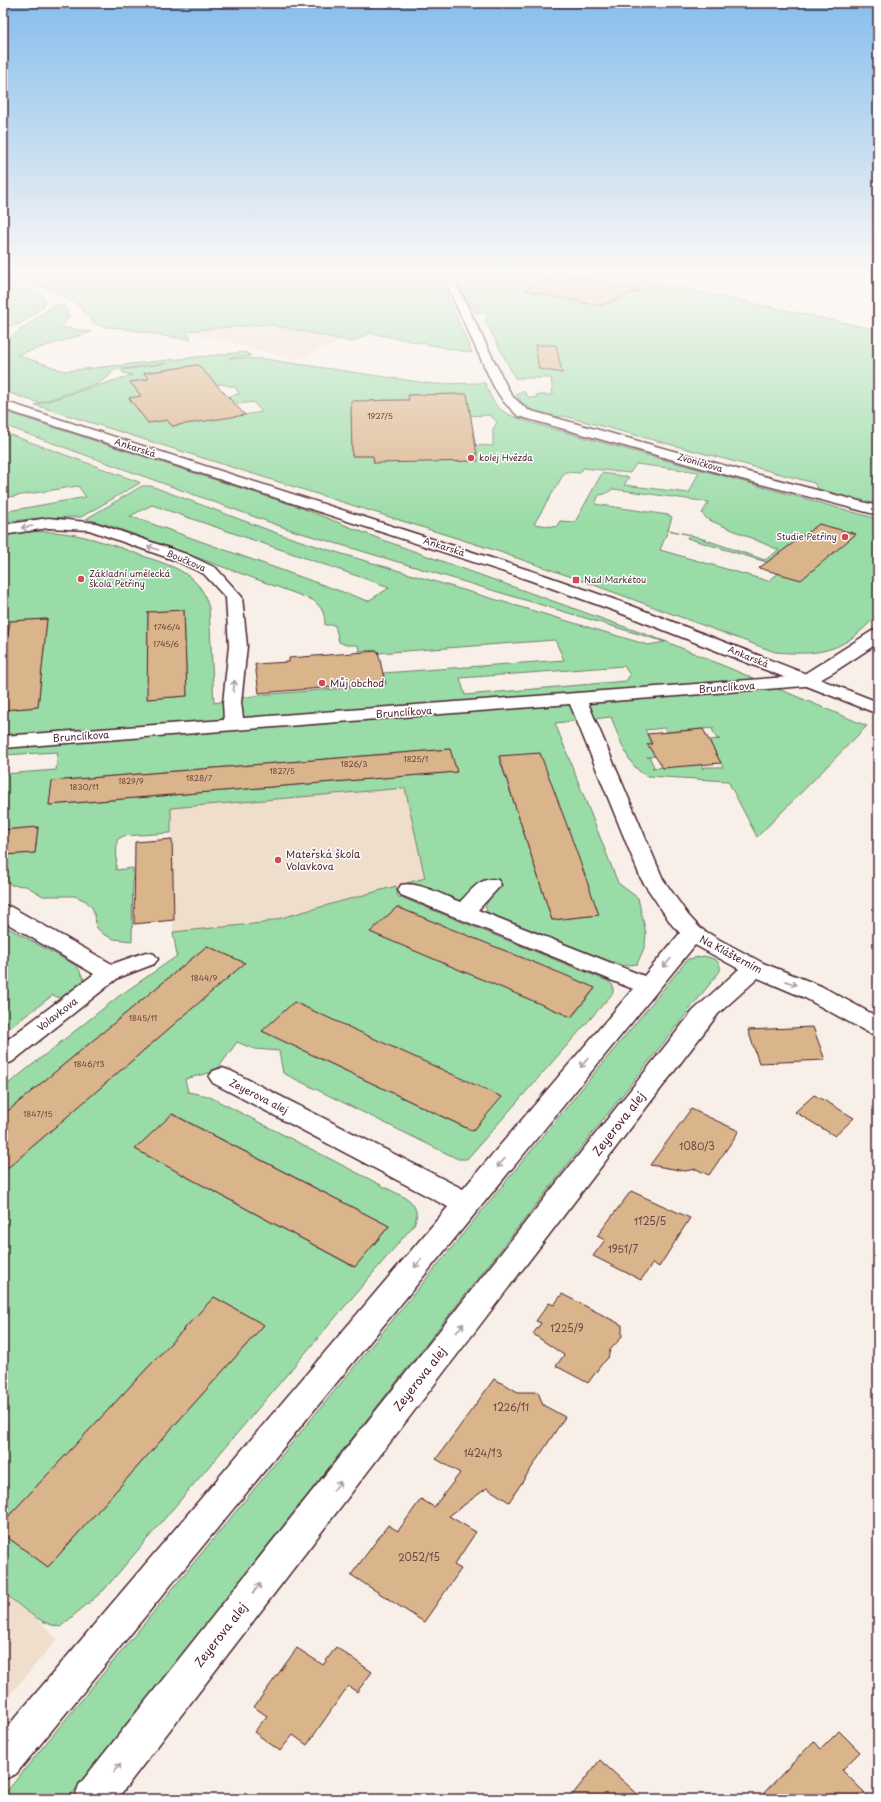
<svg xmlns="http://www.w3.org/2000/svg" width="881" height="1802" viewBox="0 0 881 1802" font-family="'Playpen Sans',sans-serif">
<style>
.built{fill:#efdecc}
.green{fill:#99dca7;stroke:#727e69;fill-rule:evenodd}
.building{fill:#dab48b;stroke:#4a1f2b}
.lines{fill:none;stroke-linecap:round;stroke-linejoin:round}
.street-casing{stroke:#4a1f2b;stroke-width:3}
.secondary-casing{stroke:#4a1f2b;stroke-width:3}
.street{fill:#fff;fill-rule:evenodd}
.secondary{fill:#fff;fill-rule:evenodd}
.oneway{stroke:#ae9aa0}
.poi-dot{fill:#d1495b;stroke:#fff;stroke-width:1.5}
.labels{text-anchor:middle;stroke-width:3;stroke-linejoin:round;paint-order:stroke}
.number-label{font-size:8px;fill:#6e4443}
.far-street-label{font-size:9px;fill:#4a1f2b;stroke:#fff}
.far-poi-label{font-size:9px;fill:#4a1f2b;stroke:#fff;text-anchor:start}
.poi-label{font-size:10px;fill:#4a1f2b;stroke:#fff;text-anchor:start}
.street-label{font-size:10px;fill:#4a1f2b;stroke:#fff}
.near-number-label{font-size:10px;fill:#6e4443}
.near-street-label{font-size:12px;fill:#4a1f2b;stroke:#fff}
</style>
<rect width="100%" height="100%" fill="#f8f0e8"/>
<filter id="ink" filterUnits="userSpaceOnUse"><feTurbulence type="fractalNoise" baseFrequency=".025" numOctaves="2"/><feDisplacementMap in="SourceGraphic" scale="8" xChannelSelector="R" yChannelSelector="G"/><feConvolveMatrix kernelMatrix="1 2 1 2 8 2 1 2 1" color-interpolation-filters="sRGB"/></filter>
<g filter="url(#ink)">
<!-- built -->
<g class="built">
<polygon points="268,324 342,340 297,360 187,332"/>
<polygon points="405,788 425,878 263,923 173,932 173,920 134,924 135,842 172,839 170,808"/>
<polygon points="3,1592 37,1619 57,1639 3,1703"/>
</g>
<!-- green -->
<g class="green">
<polygon points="3,274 454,274 441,282 472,353 370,333 352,342 268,324 187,331 191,339 169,337 122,328 106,327 94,323 76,303 50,290 38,286 3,282"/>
<path d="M467,274H615L878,330V505L818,489L814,483L564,416C544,418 528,412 516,395L523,391L530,398L537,397L536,395H553L551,378H515L485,320L490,316L483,312L475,313L458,286L461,277Z"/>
<polygon points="3,286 37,292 46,299 43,307 20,324 8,326 4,329 8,333 3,337"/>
<path d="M54,305L64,306L69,316L62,327L91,332L17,355L65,371L245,352L251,356L229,358L264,359L433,384L485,383C496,413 504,413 532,423L878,519V614C844,651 824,656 775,652L586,582L491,549L35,405L132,375L123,373L122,370L168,363L114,370L108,377L97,384L39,403L3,391V343ZM198,365L212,380L157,389L177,413L253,402L262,412L172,426L167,420L148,423L129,398L141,396L130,382L149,379L144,373ZM221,384L235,387L239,394L226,397L219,403L212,405L182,410L169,392ZM466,394L469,413L410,414L409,407H384L387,450H373V456H352L351,410H364V405L384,404V400H409V395ZM490,415L497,422L493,429V446L470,445L469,437L419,436V438L391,439V423H411L412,418ZM636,464L699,472L689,493L624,485L629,477L602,473L575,522L560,521L556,527L534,524L565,472L580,473L583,468L630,473ZM613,489L709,502L702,513L707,519L779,550L765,560L691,535L668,530L672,517L668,515L595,504L599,495L605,494ZM668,530L691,535L687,538L786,568L768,581L660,550Z"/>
<path d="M3,411L299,507L380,539L667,642L867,726L757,837L728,781L648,776C628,770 619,736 611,717L555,723L618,883L638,898L646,933L645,946L637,964L623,966L611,965L488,914L485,906L498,886L485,882L463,899L453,901L407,883L425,878L405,788L171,808V833L123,836L117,840L116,870L133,868L132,941L114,939L103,934L97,928L93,909L86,901L75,896H43L26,886L11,885L3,874V855L35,853L38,827L3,830V774L56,770L58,752L3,755V710L38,707L47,619L10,621L3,670V535C60,525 94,538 146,557C163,563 185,569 197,584C204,591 206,599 209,608L214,703L259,695L386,685L383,673L564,660L555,640L378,653L377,650L359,651L358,645H346L339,642L335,625H325C325,613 322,608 313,600L111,526L86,519L142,486H151L279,534L329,550L648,645L665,642L288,529L3,425ZM152,505L389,587V588L368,601L130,516ZM184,610L187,696L148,699V612ZM624,666L630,675L626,681L465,695L460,678ZM664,728L667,732L714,728L712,729L717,739H720L709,740L723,767H704L703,769L701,764L652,768L654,767L650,758L647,757L658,756L655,751H651H652L649,744H652L645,730ZM450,749L456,772L50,805L52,781ZM499,757L567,829L599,915L552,920Z"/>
<polygon points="3,432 139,482 140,483 81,517 39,518 3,522 3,512 86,497 78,486 3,498"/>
<path d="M396,886L398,897L403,898L610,982L613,986V993L467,1159H458L283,1073L279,1051L254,1049L237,1042L219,1067L213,1072L185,1079L188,1092L208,1096L408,1199C417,1207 419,1216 413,1226L104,1590L60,1627C37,1623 21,1606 3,1592V1534L48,1567L264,1325L214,1297L3,1522V1172L245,963L207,946L3,1115V1088L119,996L177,956L173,932L263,923ZM397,907L595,989L572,1017L371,932ZM262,1031L501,1097L472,1131ZM173,1114L389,1226V1227L354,1267L135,1149Z"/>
<path d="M3,925L77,966L84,979C83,983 82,989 80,992C73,1000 61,1000 53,995L3,1033Z"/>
<path d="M704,956C712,958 722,960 720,971L68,1799H3V1796L688,959Z"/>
</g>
<!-- building -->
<g class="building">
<polygon points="561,274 639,291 599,306 524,290"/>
<polygon points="535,345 556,345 562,373 539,369"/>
<polygon points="198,365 245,415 172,426 167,420 148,423 129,398 141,396 130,382 149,379 144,373"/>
<polygon points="467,394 478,461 374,463 373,456 352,456 351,401 409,400 408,395"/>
<polygon points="819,524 856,534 801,580 759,568"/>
<polygon points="184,610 187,696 147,699 148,612"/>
<polygon points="47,619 38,707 3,710 3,670 10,621"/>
<polygon points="378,651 385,683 259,693 255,664 289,662 289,658"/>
<polygon points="703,729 721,763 663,768 647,744 652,744 647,734"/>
<polygon points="450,749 457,772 49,805 52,781"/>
<polygon points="540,753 568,828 599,915 552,920 499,756"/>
<polygon points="38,827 35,853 3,855 3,830"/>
<polygon points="172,839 174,920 134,924 135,842"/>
<polygon points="397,907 565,975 595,988 571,1017 370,932"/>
<polygon points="207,946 245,963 3,1172 3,1115"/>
<polygon points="294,1002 502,1097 473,1131 262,1031"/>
<polygon points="813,1027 825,1060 759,1063 748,1030"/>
<polygon points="814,1095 829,1103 854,1118 835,1136 795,1112"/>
<polygon points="691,1109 739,1131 709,1175 696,1169 685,1171 650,1165"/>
<polygon points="172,1114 313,1187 389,1226 355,1267 135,1149"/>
<polygon points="631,1191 690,1218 659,1267 653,1263 641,1280 593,1256 605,1240 597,1236"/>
<polygon points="562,1294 622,1325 622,1336 620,1339 610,1350 608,1358 601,1365 588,1383 556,1366 564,1355 533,1334 541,1323 536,1321 549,1303 554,1305"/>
<polygon points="214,1297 264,1325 48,1567 3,1534 3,1522"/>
<polygon points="494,1379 518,1392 538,1392 543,1405 565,1417 509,1502 487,1488 449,1516 476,1532 454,1565 461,1569 424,1622 351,1575 388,1525 398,1531 421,1499 434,1507 460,1473 436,1459"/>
<polygon points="336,1647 372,1672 357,1692 348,1686 307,1745 293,1735 280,1751 254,1732 267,1716 254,1707 297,1648 323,1665"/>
<polygon points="839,1731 860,1752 842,1770 871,1799 758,1799 814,1741 821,1749"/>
<polygon points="600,1760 643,1799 569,1799"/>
</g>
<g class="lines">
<defs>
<g id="street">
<polygon points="453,274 466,274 458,280 456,283 507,387 513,397 528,410 744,471 878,506 878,515 734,477 518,416 504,402 494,387 450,292 446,283 449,276"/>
<path d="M48,518L96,523L186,554L216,568L242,597L247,646L241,703L243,718L801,676L872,631L878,630V643L834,672L811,685L805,686L588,703L663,879L688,915L700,928L720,940L763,963L821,986L878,1017V1035L869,1033L805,998L758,978L718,1014L117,1799H74L79,1785L693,1011L739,969L695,945L16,1774L3,1780V1732L448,1207L213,1083L209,1077L213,1071L222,1068L231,1071L463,1189L633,989L401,895L398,890L401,885C418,881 444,896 460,902C471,891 480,876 498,880L501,885L478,910L644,976L680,933L672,925L641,879L570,704L3,748V736L224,720L223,703L229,646L226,598L204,574L174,560L89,530L48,528L3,535V525Z"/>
<polygon points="3,905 11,907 112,964 146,952 154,954 158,959 154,964 118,978 12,1062 3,1065 3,1043 94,974 3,921"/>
</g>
<polygon id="secondary" points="3,401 541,574 627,604 878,702 878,714 615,611 529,580 3,409"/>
</defs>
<!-- street casing -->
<use href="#street" class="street-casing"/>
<!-- secondary casing -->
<use href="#secondary" class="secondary-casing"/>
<!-- street -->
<use href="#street" class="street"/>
<!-- secondary -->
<use href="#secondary" class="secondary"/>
</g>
<!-- one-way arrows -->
<defs><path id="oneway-shaft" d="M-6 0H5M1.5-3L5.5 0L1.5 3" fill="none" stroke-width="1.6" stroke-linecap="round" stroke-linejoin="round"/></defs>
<g class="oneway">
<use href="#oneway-shaft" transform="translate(27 527) rotate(171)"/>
<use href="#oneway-shaft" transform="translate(153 548) rotate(-161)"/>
<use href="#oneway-shaft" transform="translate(234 686) rotate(-84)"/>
<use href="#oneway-shaft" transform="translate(667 963) rotate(130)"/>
<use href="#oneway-shaft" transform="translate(791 983) rotate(22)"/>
<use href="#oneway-shaft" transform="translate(584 1063) rotate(130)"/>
<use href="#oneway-shaft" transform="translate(501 1163) rotate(130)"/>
<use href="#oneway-shaft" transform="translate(418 1263) rotate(130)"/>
<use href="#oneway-shaft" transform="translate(460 1328) rotate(-52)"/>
<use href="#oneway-shaft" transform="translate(337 1486) rotate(-52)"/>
<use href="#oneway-shaft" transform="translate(257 1588) rotate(-52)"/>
<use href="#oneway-shaft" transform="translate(117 1768) rotate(-52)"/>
</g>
</g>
<!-- sky -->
<linearGradient id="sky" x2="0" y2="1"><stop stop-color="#87beed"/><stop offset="0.52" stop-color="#fcf8f5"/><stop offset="1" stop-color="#fcf8f5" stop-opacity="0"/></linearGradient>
<rect width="881" height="526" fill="url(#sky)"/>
<!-- markers -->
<g class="poi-dot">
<circle cx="471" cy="458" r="4"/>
<circle cx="845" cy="537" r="4"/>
<circle cx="81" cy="579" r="4"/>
<rect x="572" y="576" width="8" height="8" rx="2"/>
<circle cx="322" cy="683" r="4"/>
<circle cx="278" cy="860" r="4"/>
</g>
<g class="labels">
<!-- number labels -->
<g class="number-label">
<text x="380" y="419">1927/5</text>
<text x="167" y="630">1746/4</text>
<text x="166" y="647">1745/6</text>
<text x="416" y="762">1825/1</text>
<text x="354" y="767">1826/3</text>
<text x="282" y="774">1827/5</text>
<text x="199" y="781">1828/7</text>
<text x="131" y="784">1829/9</text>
<text x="84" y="790">1830/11</text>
<text x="204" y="981">1844/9</text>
<text x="143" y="1021">1845/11</text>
<text x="89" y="1067">1846/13</text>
<text x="38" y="1117">1847/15</text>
</g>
<!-- far-street labels -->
<g class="far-street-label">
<text transform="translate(135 448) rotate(18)" y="3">Ankarská</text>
<text transform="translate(700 463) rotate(16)" y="3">Zvoníčkova</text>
<text transform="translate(444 547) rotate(18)" y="3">Ankarská</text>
<text transform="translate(186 561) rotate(23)" y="3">Boučkova</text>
<text transform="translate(748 657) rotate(22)" y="3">Ankarská</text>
</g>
<!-- far-poi labels -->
<g class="far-poi-label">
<text x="479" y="461">kolej Hvězda</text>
<text x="837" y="540" text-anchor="end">Studie Petřiny</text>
<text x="89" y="577">Základní umělecká<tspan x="89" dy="10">škola Petřiny</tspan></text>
<text x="584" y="583">Nad Markétou</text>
</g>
<!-- poi labels -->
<g class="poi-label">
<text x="330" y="687">Můj obchod</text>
<text x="286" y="858">Mateřská škola<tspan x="286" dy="12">Volavkova</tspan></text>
</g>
<!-- street labels -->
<g class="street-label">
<text transform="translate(727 687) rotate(-4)" y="4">Brunclíkova</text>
<text transform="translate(404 712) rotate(-4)" y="4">Brunclíkova</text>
<text transform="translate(81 736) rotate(-4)" y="4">Brunclíkova</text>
<text transform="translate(731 954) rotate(28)" y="4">Na Klášterním</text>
<text transform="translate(57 1014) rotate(-38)" y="4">Volavkova</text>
<text transform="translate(259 1096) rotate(27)" y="4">Zeyerova alej</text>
</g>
<!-- near-number labels -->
<g class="near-number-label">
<text x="697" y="1150">1080/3</text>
<text x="650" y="1225">1125/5</text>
<text x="623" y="1253">1951/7</text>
<text x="567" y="1332">1225/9</text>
<text x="511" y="1411">1226/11</text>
<text x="483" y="1457">1424/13</text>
<text x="419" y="1561">2052/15</text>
</g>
<!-- near-street labels -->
<g class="near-street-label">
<text transform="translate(619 1124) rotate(-52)" y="4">Zeyerova alej</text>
<text transform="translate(420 1379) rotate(-52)" y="4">Zeyerova alej</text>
<text transform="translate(221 1635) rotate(-52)" y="4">Zeyerova alej</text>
</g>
</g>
<!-- margin -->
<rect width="881" height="1802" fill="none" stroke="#fff" stroke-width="16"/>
<rect x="8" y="8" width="865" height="1786" fill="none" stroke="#4a1f2b" stroke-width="1.5" filter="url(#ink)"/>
</svg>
